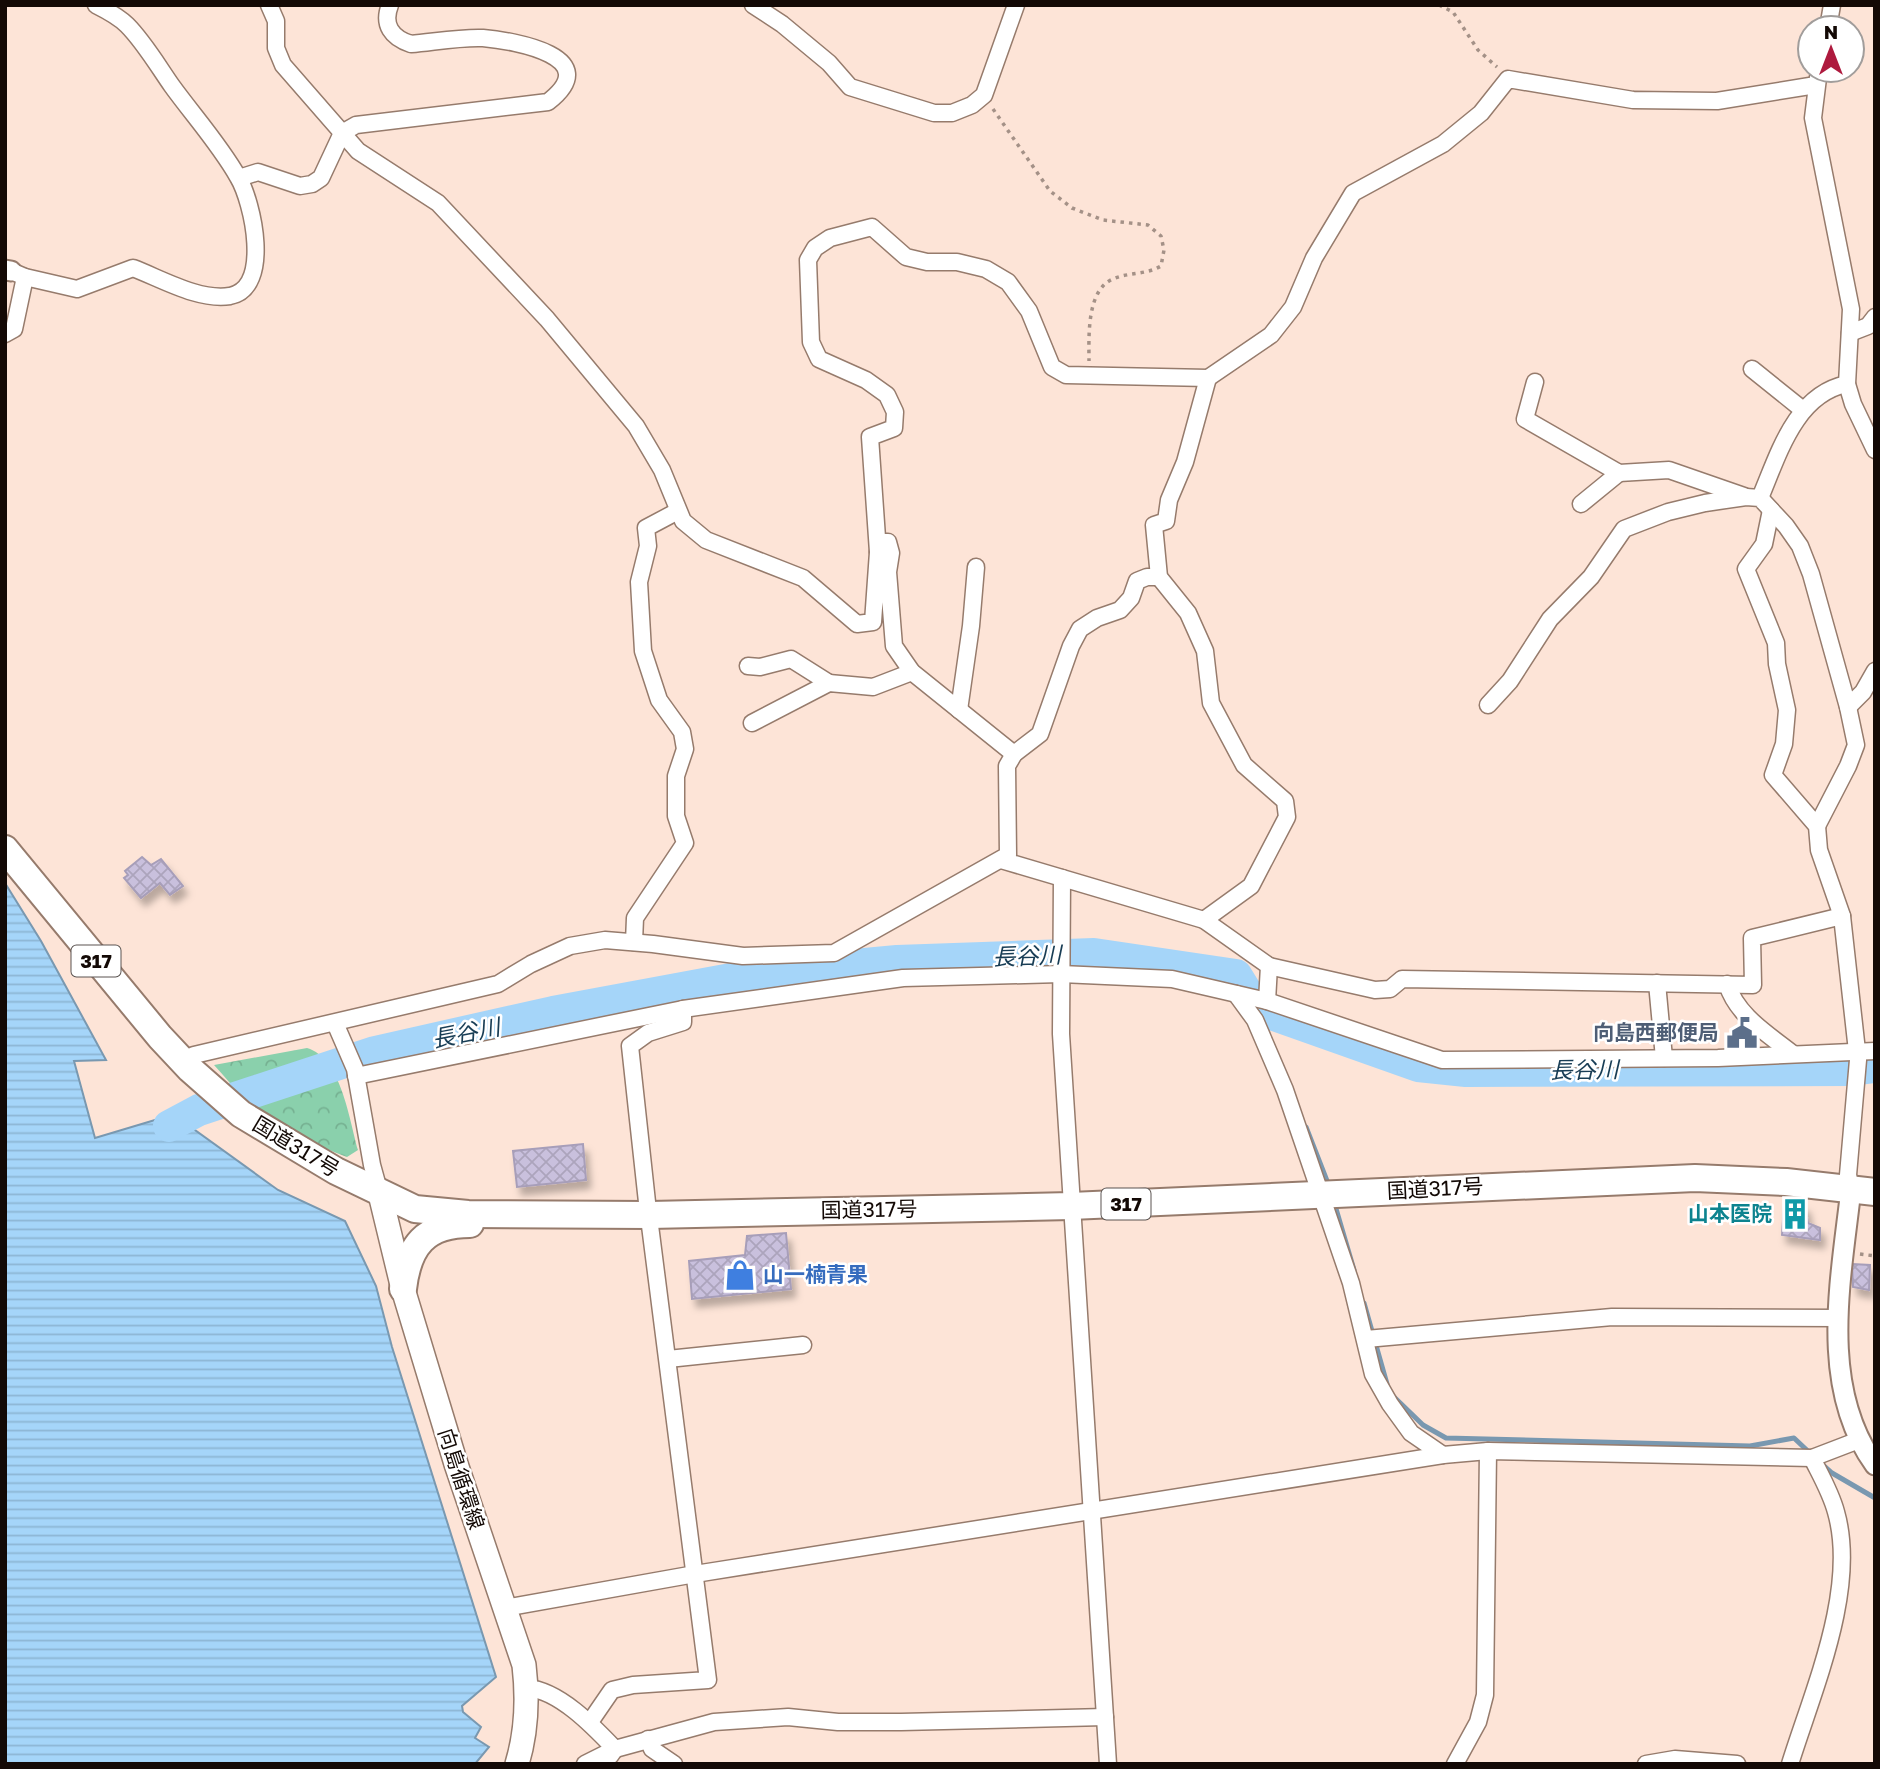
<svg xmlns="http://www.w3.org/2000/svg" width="1880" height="1769" viewBox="0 0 1880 1769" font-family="'Golos Text','Noto Sans JP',sans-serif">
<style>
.park{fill:url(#park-crowns)}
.water{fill:url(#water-rules);stroke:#7998b0;stroke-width:2}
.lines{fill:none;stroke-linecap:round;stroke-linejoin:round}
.stream{stroke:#7998b0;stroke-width:5}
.river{stroke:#a5d5f9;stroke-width:32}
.building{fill:url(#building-cross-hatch);stroke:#a79eb9;stroke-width:2;filter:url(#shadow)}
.minor-casing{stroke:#967b6c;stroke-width:19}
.tertiary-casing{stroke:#967b6c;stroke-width:23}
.secondary-casing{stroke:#967b6c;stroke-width:26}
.trunk-casing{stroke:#967b6c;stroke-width:30}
.path{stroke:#a49187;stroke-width:3.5;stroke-dasharray:3.5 5;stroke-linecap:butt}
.minor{stroke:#fff;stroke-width:16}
.tertiary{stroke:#fff;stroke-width:19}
.secondary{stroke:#fff;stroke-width:23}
.trunk{stroke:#fff;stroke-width:26}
.labels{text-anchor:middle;stroke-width:5;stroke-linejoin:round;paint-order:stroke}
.shield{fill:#fff;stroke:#5a5350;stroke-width:2}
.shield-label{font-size:19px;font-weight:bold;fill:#130905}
.service-label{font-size:21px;font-weight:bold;fill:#4e5e75;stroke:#fff;text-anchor:end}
.street-label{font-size:21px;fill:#130905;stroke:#fff}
.culture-label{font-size:21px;font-weight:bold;fill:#0d838f;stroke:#fff;text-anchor:end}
.shop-label{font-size:21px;font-weight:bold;fill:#366cbe;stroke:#fff;text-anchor:start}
.water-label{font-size:23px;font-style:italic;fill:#183d55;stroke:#fff}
</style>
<defs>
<pattern id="park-crowns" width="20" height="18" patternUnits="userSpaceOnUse" patternTransform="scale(1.75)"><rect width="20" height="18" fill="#8ad0ac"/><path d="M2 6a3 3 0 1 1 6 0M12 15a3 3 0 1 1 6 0" fill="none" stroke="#76b192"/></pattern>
<pattern id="water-rules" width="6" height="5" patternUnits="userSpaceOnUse" patternTransform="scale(1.75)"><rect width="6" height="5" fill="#a5d5f9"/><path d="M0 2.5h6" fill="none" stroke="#8db6d4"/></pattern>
<pattern id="building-cross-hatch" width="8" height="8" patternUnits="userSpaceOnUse" patternTransform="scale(1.75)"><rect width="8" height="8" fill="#c9c0dd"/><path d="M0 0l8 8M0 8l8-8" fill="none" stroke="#aca4bc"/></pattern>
<filter id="shadow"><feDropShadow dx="4.5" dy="8" stdDeviation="3.5" flood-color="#0004"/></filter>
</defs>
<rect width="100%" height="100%" fill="#fde4d7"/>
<!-- park -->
<path class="park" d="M307,1048C341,1058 349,1118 358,1150L347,1157C315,1145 277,1127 251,1105C238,1093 226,1078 214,1065Z"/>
<!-- water -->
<polygon class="water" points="5,883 41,941 106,1060 74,1061 95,1138 185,1111 195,1130 278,1190 345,1221 376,1286 392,1347 496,1677 462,1706 463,1712 481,1727 475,1738 489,1747 475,1764 5,1764"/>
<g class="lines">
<!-- stream -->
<g class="stream">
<polyline points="1306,1127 1329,1186"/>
<polyline points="1334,1202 1354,1270"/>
<polyline points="1364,1303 1387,1384"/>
<polyline points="1393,1396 1423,1425 1446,1438 1750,1446 1794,1438 1812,1455"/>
<polyline points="1822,1464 1832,1473 1875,1498"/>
</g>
<!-- river -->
<polyline class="river" points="169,1126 199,1110 375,1052 553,1012 758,974 897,961 1094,954 1236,975 1257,1009 1418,1066 1466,1071 1852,1070 1875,1067"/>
</g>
<!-- building -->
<g class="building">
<polygon points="142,857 151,865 161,859 183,886 170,895 160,883 141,898 124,878 128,875 125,871"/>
<polygon points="583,1144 586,1180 517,1187 513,1151"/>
<polygon points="1784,1204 1805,1205 1808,1223 1820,1228 1820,1240 1782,1235"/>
<polygon points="786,1233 791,1289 692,1299 689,1261 745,1255 747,1236"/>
<polygon points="1852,1264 1870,1265 1869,1290 1853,1287"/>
</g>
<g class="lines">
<defs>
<g id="minor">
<polyline points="269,5 276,21 276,48 283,65 358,151 438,203 547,319 636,426 662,470 683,521 706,540 803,578 857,624 873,622 878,552 884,542 888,542 891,553 888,572 894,646 912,672 1014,754"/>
<polyline points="753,5 782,24 829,63 850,87 934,113 952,113 972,105 984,95 1016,5"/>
<polyline points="1828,28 1832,5"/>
<polyline points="1819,70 1813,118 1851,309 1847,384 1853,404 1875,450"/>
<path d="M239,178L258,172L300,186L312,184L321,178L342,133L356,125L548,102C606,57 516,41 483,38C460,37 434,42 411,44C392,38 382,25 390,5"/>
<path d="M11,271L25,277L77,289L133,268C162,279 199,301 230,296C272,288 253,202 238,177C220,145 193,115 172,86C158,66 144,42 127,25C119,17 106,10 96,5"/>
<polyline points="1850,333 1868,326 1875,317"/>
<polyline points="5,334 14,329 25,277"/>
<polyline points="1752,369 1803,410"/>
<polyline points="1535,382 1525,419 1619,473 1669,470 1744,496"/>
<path d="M1760,498C1778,456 1795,394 1847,384"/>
<polyline points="1581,504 1619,473"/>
<polyline points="1771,510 1764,544 1746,569 1776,643 1777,664 1787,710 1784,744 1773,775 1817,826 1819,850 1842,916 1858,1060 1848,1175 1851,1189"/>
<polyline points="878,552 870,437 894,428 895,412 887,395 866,380 819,359 811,342 808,260 815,248 830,238 872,227 906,257 927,262 957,262 986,269 1008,282 1029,311 1052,367 1066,375 1208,378 1271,335 1293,307 1314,258 1353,193 1443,144 1481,113 1508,79 1633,100 1717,101 1816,85"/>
<polyline points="748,666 760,667 791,659 829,683"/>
<polyline points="1488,705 1510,681 1550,619 1591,577 1624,529 1668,512 1705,503 1746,497 1760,498 1786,526 1800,546 1811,574 1848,707 1856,745 1848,766 1817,826"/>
<polyline points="1848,707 1863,692 1875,671"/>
<polyline points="959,710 971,626 976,567"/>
<polyline points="752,723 829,683 873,687 912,672"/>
<polyline points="1001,860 1204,920 1269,966 1267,1001"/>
<polyline points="1062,878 1061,1034 1108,1764"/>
<polyline points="1204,920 1251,886 1287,817 1285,801 1244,765 1211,703 1205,651 1188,613 1159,577 1154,525 1166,521 1169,500 1185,462 1208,378"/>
<polyline points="634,942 635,918 685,843 676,816 676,776 685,749 682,732 659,700 643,651 639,582 648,546 646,528 678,511"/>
<polyline points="1269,966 1375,990 1390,989 1402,979 1753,985 1752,938 1842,916"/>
<polyline points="1657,983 1664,1058"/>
<path d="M1727,984C1737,1016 1768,1034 1793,1054"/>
<polyline points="1236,994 1255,1020 1285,1090 1351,1283 1373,1374 1390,1404 1411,1433 1443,1455"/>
<polyline points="335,1023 355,1069 372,1165 380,1194"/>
<polyline points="183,1060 194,1055 498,984 531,964 570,946 605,940 653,944 743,956 834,953 1008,855 1007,766 1014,754 1040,734 1071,646 1080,629 1097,618 1120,610 1131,598 1137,581 1147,577 1159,577"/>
<polyline points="356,1076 683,1009 903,978 1061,974 1172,979 1267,1001 1442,1060 1718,1058 1875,1051"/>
<polyline points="1366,1339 1612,1317 1839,1318"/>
<polyline points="668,1359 803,1345"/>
<polyline points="504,1608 695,1574 1443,1455 1488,1451 1812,1458 1859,1440"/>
<path d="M527,1688C559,1690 594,1727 615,1749L610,1756"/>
<polyline points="590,1722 612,1690 633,1685 708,1680 647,1202 630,1046 648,1033 683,1022 683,1009"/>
<polyline points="648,1739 652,1749 674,1764"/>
<polyline points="585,1764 615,1749 714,1722 788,1717 838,1722 901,1722 1105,1717"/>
<polyline points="1455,1764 1478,1722 1485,1695 1488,1451"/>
<polyline points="1646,1764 1675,1759 1737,1764"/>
<path d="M1790,1764C1813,1690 1858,1589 1836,1512C1831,1493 1821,1476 1812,1458"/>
</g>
<g id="tertiary">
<polyline points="5,270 11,271"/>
<path d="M1851,1189C1841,1279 1818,1386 1875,1465"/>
</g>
<path id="secondary" d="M380,1194L403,1289L456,1464L524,1665C528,1699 527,1731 517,1764"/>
<g id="trunk">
<polyline points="5,849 160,1037 190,1069 241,1114 336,1171 415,1209 468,1214 650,1215 1071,1206 1695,1178 1786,1182 1875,1192"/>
<path d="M403,1289C408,1246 425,1224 470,1224"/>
</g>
</defs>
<!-- minor casing -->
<use href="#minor" class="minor-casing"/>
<!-- tertiary casing -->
<use href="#tertiary" class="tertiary-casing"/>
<!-- secondary casing -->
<use href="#secondary" class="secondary-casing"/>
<!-- trunk casing -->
<use href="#trunk" class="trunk-casing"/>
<!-- path -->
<g class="path">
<polyline points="1439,5 1453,12 1478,50 1497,67"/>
<path d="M993,109L1050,191L1072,208L1103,220L1148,225L1161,236L1164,250L1161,266C1146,275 1129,272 1113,279C1086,290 1089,338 1089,361"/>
<polyline points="1860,1254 1875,1256"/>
</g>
<!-- minor -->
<use href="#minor" class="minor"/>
<!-- tertiary -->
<use href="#tertiary" class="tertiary"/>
<!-- secondary -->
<use href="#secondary" class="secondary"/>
<!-- trunk -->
<use href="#trunk" class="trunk"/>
</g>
<!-- icons -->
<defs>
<symbol id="civic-bare" viewBox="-9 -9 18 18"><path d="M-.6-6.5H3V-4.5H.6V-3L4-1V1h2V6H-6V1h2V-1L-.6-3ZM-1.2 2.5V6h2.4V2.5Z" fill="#5c6f8a" stroke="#fff" stroke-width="2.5" paint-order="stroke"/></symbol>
<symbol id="building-bare" viewBox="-9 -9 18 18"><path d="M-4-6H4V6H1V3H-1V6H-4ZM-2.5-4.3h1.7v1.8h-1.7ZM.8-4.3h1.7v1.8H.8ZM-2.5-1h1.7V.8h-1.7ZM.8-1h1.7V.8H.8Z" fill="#0f9aa8" stroke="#fff" stroke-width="2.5" paint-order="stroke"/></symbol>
<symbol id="shop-bare" viewBox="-9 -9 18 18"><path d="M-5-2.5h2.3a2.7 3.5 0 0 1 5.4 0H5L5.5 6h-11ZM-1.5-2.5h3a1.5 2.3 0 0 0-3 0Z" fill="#3f7fe0" stroke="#fff" stroke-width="2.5" paint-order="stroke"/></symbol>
</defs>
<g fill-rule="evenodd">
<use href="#civic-bare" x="1720" y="1011" width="44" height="44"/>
<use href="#building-bare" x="1773" y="1192" width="44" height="44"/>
<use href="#shop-bare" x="718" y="1253" width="44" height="44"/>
</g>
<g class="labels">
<!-- shield labels -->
<g class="shield">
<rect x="71.5" y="945.5" width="49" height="31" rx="5"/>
<rect x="1101.5" y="1188.5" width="49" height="31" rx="5"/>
</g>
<g class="shield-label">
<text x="96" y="968">317</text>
<text x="1126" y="1211">317</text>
</g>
<!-- service labels -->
<g class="service-label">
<text x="1719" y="1040">向島西郵便局</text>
</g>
<!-- street labels -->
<g class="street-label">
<text transform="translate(296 1147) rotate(31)" y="7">国道317号</text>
<text transform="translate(1435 1189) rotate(-3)" y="7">国道317号</text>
<text transform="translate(869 1210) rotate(-1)" y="7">国道317号</text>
<text transform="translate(461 1479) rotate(72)" y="7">向島循環線</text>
</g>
<!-- culture labels -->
<g class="culture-label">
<text x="1772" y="1221">山本医院</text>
</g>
<!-- shop labels -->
<g class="shop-label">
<text x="763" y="1282">山一楠青果</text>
</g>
<!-- water labels -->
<g class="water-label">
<text transform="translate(1027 956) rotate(-2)" y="8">長谷川</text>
<text transform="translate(466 1033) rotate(-11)" y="8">長谷川</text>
<text transform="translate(1584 1070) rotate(-1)" y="8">長谷川</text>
</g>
</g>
<!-- border -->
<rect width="1880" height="1769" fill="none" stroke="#130905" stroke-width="14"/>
<!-- north arrow -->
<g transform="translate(1831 49)"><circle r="33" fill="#ffffff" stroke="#a19d9b" stroke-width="2"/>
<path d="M0-5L12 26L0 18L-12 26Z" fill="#ae1a3e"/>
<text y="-10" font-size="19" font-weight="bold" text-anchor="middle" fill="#130905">N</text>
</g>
</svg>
